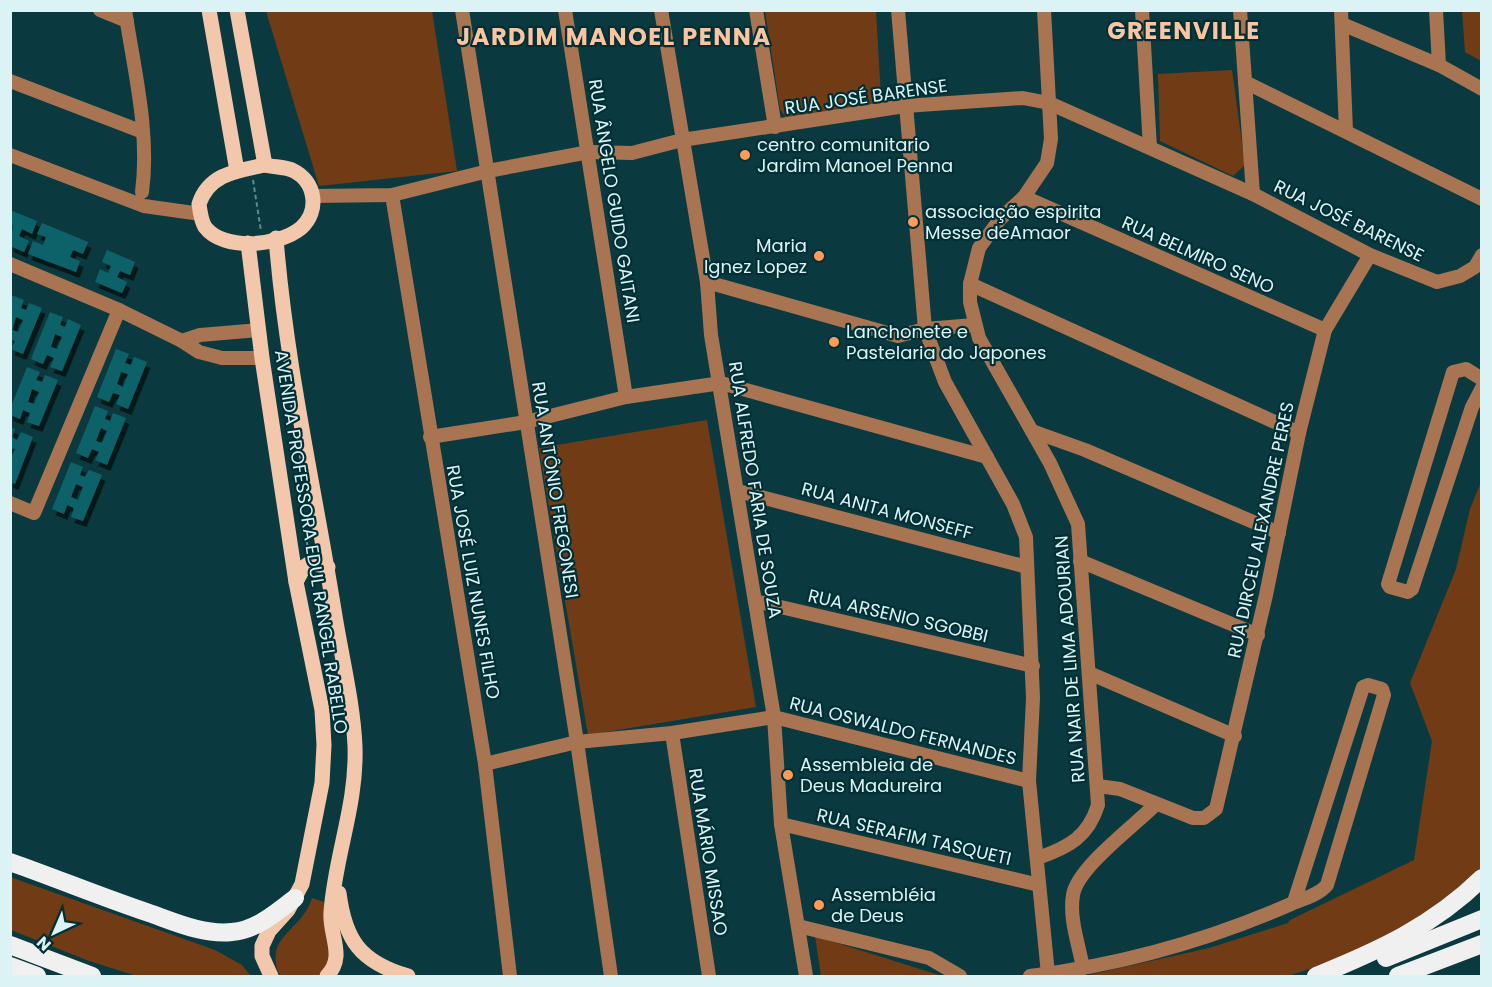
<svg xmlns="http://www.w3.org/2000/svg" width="1492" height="987" viewBox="0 0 1492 987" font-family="Poppins,sans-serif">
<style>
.green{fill:#713c15}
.building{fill:#0f626b;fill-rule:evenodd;filter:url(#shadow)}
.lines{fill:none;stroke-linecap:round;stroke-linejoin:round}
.path{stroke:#658a8e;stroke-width:2;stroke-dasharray:4.5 3;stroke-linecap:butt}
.minor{stroke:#a97452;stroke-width:14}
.major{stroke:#f3c7ab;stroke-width:15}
.highway{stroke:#f0f0f0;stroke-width:18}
.poi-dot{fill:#fe9b58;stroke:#003035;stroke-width:2}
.labels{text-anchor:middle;stroke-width:4.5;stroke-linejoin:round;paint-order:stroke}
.street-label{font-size:18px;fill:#dcf3f6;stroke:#003035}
.poi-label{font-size:18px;fill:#dcf3f6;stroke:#003035;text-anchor:start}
.district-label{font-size:24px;font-weight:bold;letter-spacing:1.5px;fill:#fcc4a1;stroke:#003035}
</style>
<defs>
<filter id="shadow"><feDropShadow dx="3.5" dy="6" stdDeviation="0" flood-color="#0009"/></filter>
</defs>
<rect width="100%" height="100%" fill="#0a3a3f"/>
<!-- green -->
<g class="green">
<polygon points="266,11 432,11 457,171 319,186"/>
<polygon points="765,11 876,11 881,98 876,104 786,118 780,109"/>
<polygon points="1462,11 1481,11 1481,61 1465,52"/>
<polygon points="1232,70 1245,165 1233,176 1160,141 1158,74"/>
<polygon points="707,420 756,707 588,735 539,448"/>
<polygon points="1481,482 1481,872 1430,916 1328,963 1288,976 1084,976 1209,948 1288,923 1290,920 1414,860 1432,741 1410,683 1456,569 1470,509"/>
<polygon points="10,877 215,950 242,965 251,976 137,976 89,961 11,930"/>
<path d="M312,898L324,902L325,932L330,955L322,976H280C263,935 301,933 312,898Z"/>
<polygon points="815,936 942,976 821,976"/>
</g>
<!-- building -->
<g class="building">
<polygon points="10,210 37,221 32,234 22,229 19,236 29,241 24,252 10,246 13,225 10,224"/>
<polygon points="42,223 88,242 83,254 73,250 70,257 80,261 76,272 28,254 33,241 43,245 46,237 37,234"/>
<polygon points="107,250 135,262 130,275 120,271 117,277 127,282 122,293 95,282 100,269 108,273 111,266 102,262"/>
<path d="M11,295L24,300L21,308L26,310L29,303L42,308L23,354L11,349L15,341L10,339ZM16,317L23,320L18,332L12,330Z"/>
<path d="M50,312L63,317L60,325L65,327L68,319L81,325L62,371L50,367L54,358L47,355L43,364L31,359ZM55,334L62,337L57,349L51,347Z"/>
<path d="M116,349L129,354L125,363L131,365L134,357L147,362L128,409L116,404L120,395L113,393L109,402L97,397ZM121,372L128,374L123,387L117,384Z"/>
<path d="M27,367L40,372L36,380L42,382L45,375L58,380L39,426L27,422L30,413L23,410L20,419L10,415V409ZM32,389L39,392L34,404L28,402Z"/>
<path d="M95,406L108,411L105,419L110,421L113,413L126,418L107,465L95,460L99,452L92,449L88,458L76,453ZM101,428L107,431L102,443L96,441Z"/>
<polygon points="10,427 15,429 12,437 17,440 21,432 33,437 15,484 10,482 10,460 15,449 10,448"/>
<path d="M71,462L83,467L80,475L85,477L89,470L102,475L83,521L71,517L74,508L67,505L64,514L52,509ZM76,484L83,487L78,500L71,497Z"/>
</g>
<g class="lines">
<!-- path -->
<g class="path">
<polyline points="253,180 261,231"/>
<polyline points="305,527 308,551"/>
</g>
<!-- minor -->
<g class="minor">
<polyline points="100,10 127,21"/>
<path d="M125,10C134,70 150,132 142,192"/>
<polyline points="462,10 577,742 611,976"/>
<polyline points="565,10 626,397"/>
<polyline points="661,10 707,282 711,335 774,717 781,824 806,976"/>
<polyline points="756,10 775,127"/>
<polyline points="898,10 925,329 945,382 1013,504 1026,537 1033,698 1029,781 1048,974"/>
<polyline points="1142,10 1150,148"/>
<polyline points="1240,10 1253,194"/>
<polyline points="1341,10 1346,131"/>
<polyline points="1436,10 1439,65"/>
<polyline points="1342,24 1439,65 1482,89"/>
<polyline points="10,81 143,132"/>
<polyline points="1245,82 1482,199"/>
<polyline points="10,155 144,206 201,214"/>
<polyline points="392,195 485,764 510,976"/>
<polyline points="314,196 392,195 488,171 589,152 632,153 682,140 905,106 1023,98 1049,103 1253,194 1370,255 1437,282 1460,276 1475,267 1482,255"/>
<polyline points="1024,197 1325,330"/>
<polyline points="10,264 119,310 182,341 199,352 222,358 262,358"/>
<polyline points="707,282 898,336 925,329 974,325"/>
<polyline points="970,284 1299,433"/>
<polyline points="182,341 200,335 259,330"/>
<polyline points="1482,379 1466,369 1453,372 1388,584 1390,587 1408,592 1412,589 1472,407 1482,388"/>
<polyline points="1032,431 1085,450 1279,533"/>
<polyline points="430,437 526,422 626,397 721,383 987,457"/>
<polyline points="738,491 1027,567"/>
<polyline points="10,503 34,513 119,310"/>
<polyline points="1080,561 1258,635"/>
<polyline points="755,601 1033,666"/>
<polyline points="1089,673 1235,736"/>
<polyline points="672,733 709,976"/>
<polyline points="485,764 577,742 672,733 774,717 1029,781"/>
<polyline points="1098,786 1120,789 1193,818 1204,818 1216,809 1266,595 1299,433 1325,330 1370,255"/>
<polyline points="781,824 1039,885"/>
<path d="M1038,858C1069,847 1088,837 1098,805L1078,524L1050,463L979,338L970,302V284L979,248L1000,219L1024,197L1047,163L1051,139L1044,10"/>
<polyline points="798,926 929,958 960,976"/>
<path d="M1083,968C1079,945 1069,919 1073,895C1077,868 1134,826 1155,805"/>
<path d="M1030,976C1119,965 1209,940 1291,904C1302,899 1319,895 1327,885L1384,695L1382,689L1368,685L1363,687L1294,902"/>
</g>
<!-- major -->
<g class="major">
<polyline points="209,10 237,171"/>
<polyline points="237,10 265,165"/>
<path d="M265,165C273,167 285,167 292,170C316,181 320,211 301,228C279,246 224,252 205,227C201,221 200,211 199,204C209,174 236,171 265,165Z"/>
<path d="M276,238C286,365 315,491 335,616C342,659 353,703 355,746C357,806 335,855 331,912C329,936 346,956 327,976"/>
<polyline points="248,243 262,358 296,582 322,710 324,745 322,783 302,884 288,910 269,931 262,946 262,956 271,976"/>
<polyline points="296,582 304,567 310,563 328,567"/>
<path d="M339,893C345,940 360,962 408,976"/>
</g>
<!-- highway -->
<g class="highway">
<path d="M10,862C58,879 104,898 152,914C177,923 205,935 232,932C256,930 276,913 295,898"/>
<polyline points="10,945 92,976"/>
<polyline points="1386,958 1482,919"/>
<polyline points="10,966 37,976"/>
<path d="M1316,976C1378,951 1433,926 1482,878"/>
<polyline points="1398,976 1482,944"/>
</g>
</g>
<!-- markers -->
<g class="poi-dot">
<circle cx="745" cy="155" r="6"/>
<circle cx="913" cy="222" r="6"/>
<circle cx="819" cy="256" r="6"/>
<circle cx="834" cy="342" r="6"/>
<circle cx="788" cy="775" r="6"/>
<circle cx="819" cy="905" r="6"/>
</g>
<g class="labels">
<!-- street labels -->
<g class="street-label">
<text transform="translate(866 97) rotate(-8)" y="6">RUA JOSÉ BARENSE</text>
<text transform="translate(614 201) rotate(81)" y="6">RUA ÂNGELO GUIDO GAITANI</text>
<text transform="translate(1349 221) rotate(26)" y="6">RUA JOSÉ BARENSE</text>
<text transform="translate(1198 255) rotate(24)" y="6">RUA BELMIRO SENO</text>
<text transform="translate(555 490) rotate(81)" y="6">RUA ANTÔNIO FREGONESI</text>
<text transform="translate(755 490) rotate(81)" y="6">RUA ALFREDO FARIA DE SOUZA</text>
<text transform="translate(887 511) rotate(15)" y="6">RUA ANITA MONSEFF</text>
<text transform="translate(1261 530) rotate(-78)" y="6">RUA DIRCEU ALEXANDRE PERES</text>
<text transform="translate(311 542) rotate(81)" y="6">AVENIDA PROFESSORA EDUL RANGEL RABELLO</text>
<text transform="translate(473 582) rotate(80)" y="6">RUA JOSÉ LUIZ NUNES FILHO</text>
<text transform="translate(898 616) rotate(13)" y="6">RUA ARSENIO SGOBBI</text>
<text transform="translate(1070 659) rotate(-94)" y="6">RUA NAIR DE LIMA ADOURIAN</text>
<text transform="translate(903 731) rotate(14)" y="6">RUA OSWALDO FERNANDES</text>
<text transform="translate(914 837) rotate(13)" y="6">RUA SERAFIM TASQUETI</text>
<text transform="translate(708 852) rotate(81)" y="6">RUA MÁRIO MISSAO</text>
</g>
<!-- poi labels -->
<g class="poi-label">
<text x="757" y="151">centro comunitario<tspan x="757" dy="21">Jardim Manoel Penna</tspan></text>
<text x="925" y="218">associação espirita<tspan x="925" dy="21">Messe deAmaor</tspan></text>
<text x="807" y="252" text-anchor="end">Maria<tspan x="807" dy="21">Ignez Lopez</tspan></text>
<text x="846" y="338">Lanchonete e<tspan x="846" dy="21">Pastelaria do Japones</tspan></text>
<text x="800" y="771">Assembleia de<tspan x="800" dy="21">Deus Madureira</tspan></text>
<text x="831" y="901">Assembléia<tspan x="831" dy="21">de Deus</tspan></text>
</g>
<!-- district labels -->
<g class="district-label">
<text x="1184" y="39">GREENVILLE</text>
<text x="614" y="45">JARDIM MANOEL PENNA</text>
</g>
</g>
<!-- border -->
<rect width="1492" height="987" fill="none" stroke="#dcf3f6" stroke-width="24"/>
<!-- north arrow -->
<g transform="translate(54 933) rotate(224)" stroke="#003035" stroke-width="4.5" paint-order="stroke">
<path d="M0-4.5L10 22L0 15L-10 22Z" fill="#dcf3f6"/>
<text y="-9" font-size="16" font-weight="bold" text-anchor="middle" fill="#dcf3f6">N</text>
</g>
</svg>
